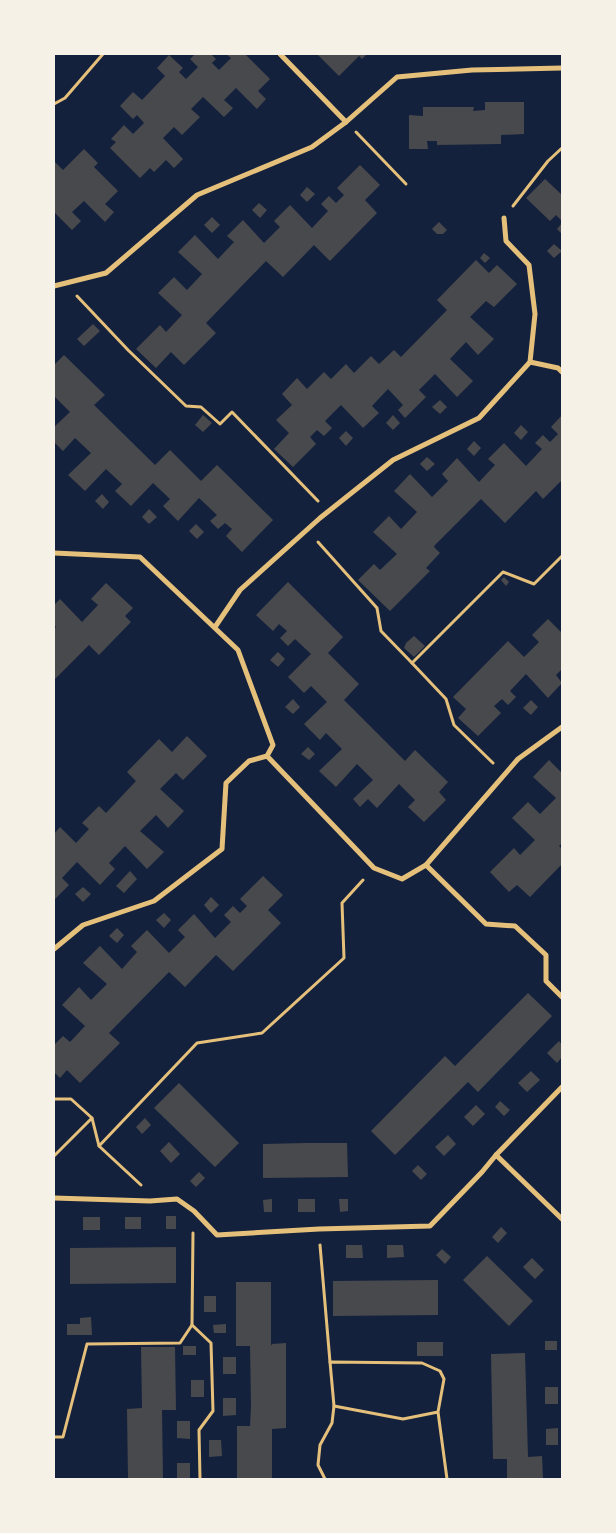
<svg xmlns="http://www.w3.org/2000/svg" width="616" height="1533" viewBox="0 0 616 1533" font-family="Overpass,sans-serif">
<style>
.building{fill:#48494c}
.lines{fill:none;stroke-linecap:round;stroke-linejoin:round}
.path{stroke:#e5c07b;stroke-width:3}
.minor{stroke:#e5c07b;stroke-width:5}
</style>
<rect width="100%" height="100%" fill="#14213d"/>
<!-- building -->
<g class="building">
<polygon points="195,54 211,54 216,59 212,63 219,70 231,58 226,54 245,54 270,79 258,91 266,99 257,109 236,88 224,100 233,108 224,117 203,97 191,109 200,117 182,135 174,127 163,138 183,159 174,168 166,160 154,172 150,168 140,178 110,148 116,142 111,139 124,125 133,134 144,123 137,115 133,119 120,106 133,92 142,100 165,76 157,68 169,55 183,68 179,72 186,79 198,67 190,59"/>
<polygon points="320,54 367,54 362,59 359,56 339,76 318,55"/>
<polygon points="485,102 524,102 524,134 501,135 501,144 437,145 437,141 427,141 428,149 409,149 409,115 423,116 423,107 474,107 473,111 485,110"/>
<polygon points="84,149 98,163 94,167 118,191 105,204 114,212 105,222 84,201 72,212 81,221 72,230 54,212 54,161 63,170"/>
<polygon points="360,165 380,185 365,200 377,213 330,261 314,245 283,277 266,261 206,323 216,333 184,365 171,352 156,368 136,349 160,325 166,332 182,315 158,293 174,277 187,290 202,274 178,252 195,235 218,259 234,242 227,236 243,220 264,243 280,227 274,221 290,205 312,228 328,211 321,204 329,196 336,203 344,195 337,188"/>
<polygon points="545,179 561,194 562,193 562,221 556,215 550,221 526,198"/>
<polygon points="307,187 315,194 307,202 300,195"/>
<polygon points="259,203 267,210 260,218 252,210"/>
<polygon points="212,217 220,225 212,233 204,225"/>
<polygon points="439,222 447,230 443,234 437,234 432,229"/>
<polygon points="562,223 562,234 557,229"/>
<polygon points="554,244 562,251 554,258 547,251"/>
<polygon points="484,253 490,258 485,263 480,258"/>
<polygon points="476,260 489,273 497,265 517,284 494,307 486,301 470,317 494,339 478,355 466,342 450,359 473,381 457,397 435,374 419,390 426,397 405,418 398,410 403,405 388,389 372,406 379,413 363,428 341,405 325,421 332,428 324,436 317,430 310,437 316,444 293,467 274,449 289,433 276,420 292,405 282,394 297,378 307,389 324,372 331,379 346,364 354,373 371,356 379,364 394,350 401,357 447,310 437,300"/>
<polygon points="93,324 100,331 84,346 77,339"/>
<polygon points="64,355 105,395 94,405 155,465 170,450 201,481 217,465 273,520 242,552 226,536 232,529 225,523 218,529 210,521 217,515 199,498 178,521 163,506 170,499 153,483 131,506 115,491 122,484 106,469 85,491 68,475 91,453 75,438 63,451 54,442 54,427 70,412 54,396 54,365"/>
<polygon points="440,400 447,407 440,414 432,407"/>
<polygon points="203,415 212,423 203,432 195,425"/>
<polygon points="393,415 400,423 393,430 386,423"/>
<polygon points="562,415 562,480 543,499 536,491 505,523 481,499 435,545 434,547 440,553 426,568 430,571 390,611 358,580 374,564 380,570 397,554 373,532 389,516 401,529 417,512 394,491 410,474 432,497 448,481 442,474 457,458 479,482 495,465 488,459 504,443 526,466 542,449 535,443 543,435 550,442 558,434 551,427"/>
<polygon points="521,425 528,432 521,440 514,433"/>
<polygon points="346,431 353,438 346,446 339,438"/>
<polygon points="474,441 481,448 474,456 467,449"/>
<polygon points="427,457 435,464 427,471 420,464"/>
<polygon points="102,494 109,502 103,509 95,501"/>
<polygon points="149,509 157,517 149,524 142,517"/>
<polygon points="196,524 204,532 197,539 189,531"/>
<polygon points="504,577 509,582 506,586 501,580"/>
<polygon points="288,582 343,637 328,653 359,684 344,700 405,761 415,750 448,782 439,792 446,800 424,822 408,807 415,800 399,784 377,808 368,799 360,807 353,799 373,780 357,764 336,787 319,771 342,749 326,733 320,740 304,724 327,702 311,686 304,693 288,677 311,654 295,639 288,646 280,638 287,631 279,624 273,631 256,615"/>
<polygon points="106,583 133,608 125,616 131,622 99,655 89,645 54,680 54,630 56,627 54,624 54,605 60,599 82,622 98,605 91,599"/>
<polygon points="548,619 562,633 562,669 556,675 562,683 548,698 526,674 510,691 516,697 508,705 502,699 494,706 501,713 478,736 458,718 466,709 453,697 508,641 524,657 539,642 532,635"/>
<polygon points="414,636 425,646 414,657 404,648 406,643"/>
<polygon points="278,652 285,659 278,667 270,660"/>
<polygon points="293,699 300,707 293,714 285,707"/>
<polygon points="531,700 538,707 531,715 523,708"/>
<polygon points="187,736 207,756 183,780 176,773 160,789 184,811 168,828 156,815 140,831 164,852 147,869 125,846 109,863 115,869 100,885 77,862 62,878 69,885 54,900 54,834 60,827 76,843 89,829 82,823 99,806 106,813 136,781 127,772 159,739 172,752"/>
<polygon points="308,747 315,754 309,760 301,754"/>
<polygon points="549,760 562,773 562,843 559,846 562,849 562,864 530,897 517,885 509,892 490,872 514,848 520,855 535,840 512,818 528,802 540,814 556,798 533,777"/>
<polygon points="130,871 137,879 124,893 116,886"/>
<polygon points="263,876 283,895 268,910 281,923 233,971 216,955 185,987 169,972 109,1033 120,1043 80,1083 67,1070 60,1078 54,1072 54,1045 63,1036 70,1042 85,1026 62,1005 79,987 91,1000 107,984 83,963 100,946 122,969 137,952 131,946 147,930 169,953 185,937 178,930 194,914 215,938 231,922 224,915 233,906 240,913 247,906 240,899"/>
<polygon points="83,887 91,894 83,902 75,894"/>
<polygon points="211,897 219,905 211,913 204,905"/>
<polygon points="164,913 171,920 164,928 156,920"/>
<polygon points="117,928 124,935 117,943 109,936"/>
<polygon points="528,993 552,1016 478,1092 468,1082 395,1155 371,1131 445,1056 455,1066"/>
<polygon points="559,1041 562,1045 562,1057 557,1063 547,1053"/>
<polygon points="531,1071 540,1080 527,1092 518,1083"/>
<polygon points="179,1083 239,1143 215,1167 154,1108"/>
<polygon points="500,1101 510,1110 504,1116 495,1107"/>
<polygon points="476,1105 485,1114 473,1126 464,1117"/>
<polygon points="145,1118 151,1125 142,1134 136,1127"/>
<polygon points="448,1135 456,1144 444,1156 435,1147"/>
<polygon points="169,1142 180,1154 171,1163 160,1151"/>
<polygon points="306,1143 347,1143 348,1177 263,1178 263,1144"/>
<polygon points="418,1165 427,1174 421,1180 412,1171"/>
<polygon points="199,1172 205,1178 196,1187 190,1181"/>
<polygon points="272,1199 272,1212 264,1212 263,1200"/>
<rect x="298" y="1199" width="17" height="13"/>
<polygon points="339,1199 348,1199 348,1211 340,1212"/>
<rect x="166" y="1216" width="10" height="13"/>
<rect x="83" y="1217" width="17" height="13"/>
<rect x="125" y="1217" width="16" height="12"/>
<polygon points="501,1227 507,1233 498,1243 492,1237"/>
<polygon points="346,1245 362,1245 363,1258 346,1258"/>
<polygon points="387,1245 403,1245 404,1257 387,1258"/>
<polygon points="176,1247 176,1283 70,1284 70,1248"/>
<polygon points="442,1249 451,1257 445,1264 436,1255"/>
<polygon points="487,1256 533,1301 509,1326 463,1280"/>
<polygon points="532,1258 544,1270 535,1279 523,1267"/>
<polygon points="438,1280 438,1315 333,1316 333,1281"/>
<polygon points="236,1282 271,1282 271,1346 272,1344 286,1343 286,1428 272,1429 272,1479 237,1479 237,1426 250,1426 251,1406 250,1346 236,1346"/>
<rect x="204" y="1296" width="12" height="16"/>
<polygon points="91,1317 92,1335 67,1335 67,1324 80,1324 80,1318"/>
<polygon points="226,1324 226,1333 214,1333 213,1325"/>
<rect x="545" y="1341" width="12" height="9"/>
<rect x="417" y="1342" width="26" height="14"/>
<rect x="183" y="1346" width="13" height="9"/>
<polygon points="141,1347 175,1347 176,1410 162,1410 163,1479 128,1479 127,1409 142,1408"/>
<polygon points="525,1353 528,1457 542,1456 543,1479 507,1479 507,1459 493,1459 491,1354"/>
<rect x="223" y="1357" width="13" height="17"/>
<rect x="191" y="1380" width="13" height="17"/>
<rect x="545" y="1387" width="13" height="17"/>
<polygon points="223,1398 236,1398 236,1415 223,1416"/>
<polygon points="177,1421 190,1421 190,1439 177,1438"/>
<polygon points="558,1428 558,1445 546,1445 546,1429"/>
<polygon points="209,1440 221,1440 222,1456 209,1457"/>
<rect x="177" y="1463" width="13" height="16"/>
</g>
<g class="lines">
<!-- path -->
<g class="path">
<polyline points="54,104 65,98 103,54"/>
<polyline points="356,132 406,184"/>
<polyline points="513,206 548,161 562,148"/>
<polyline points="77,296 128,350 186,406 201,407 220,424 232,412 318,501"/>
<polyline points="318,542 377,608 381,631 412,663"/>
<polyline points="493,763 454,725 446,699 412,663 503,572 534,584 562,556"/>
<polyline points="54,1099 71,1099 92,1118"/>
<polyline points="99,1146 141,1185"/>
<polyline points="54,1156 92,1118 99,1146 197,1043 262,1033 344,958 342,903 363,880"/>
<polyline points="193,1233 192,1325 211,1343 213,1411 199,1430 200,1479"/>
<polyline points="320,1245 330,1362"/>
<polyline points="438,1412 403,1419 334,1406 330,1362 422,1363 440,1371 444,1379 438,1412 447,1479"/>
<polyline points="54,1437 63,1437 87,1344 180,1343 192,1325"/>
<polyline points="325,1479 318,1465 320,1445 332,1423 334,1406"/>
</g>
<!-- minor -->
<g class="minor">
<polyline points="280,54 346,122"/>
<polyline points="54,286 106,273 197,195 312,147 346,122 397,77 472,70 562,68"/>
<polyline points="530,362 558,368 562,372"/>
<polyline points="54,553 140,557 238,650 273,745 267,756 249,761 226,783 222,849 154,901 83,925 54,949"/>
<polyline points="215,627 240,590 320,518 393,460 479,418 530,362 535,314 529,265 506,241 504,218"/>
<polyline points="267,756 374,868 402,879 426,865 518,759 562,727"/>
<polyline points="426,865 486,924 515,926 546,955 546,981 562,997"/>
<polyline points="496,1155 562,1087"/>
<polyline points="54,1198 150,1201 177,1199 194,1211 217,1235 319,1229 430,1226 482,1172 496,1155 562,1219"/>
</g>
</g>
<!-- border -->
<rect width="616" height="1533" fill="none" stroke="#f6f1e7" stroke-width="110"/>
</svg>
